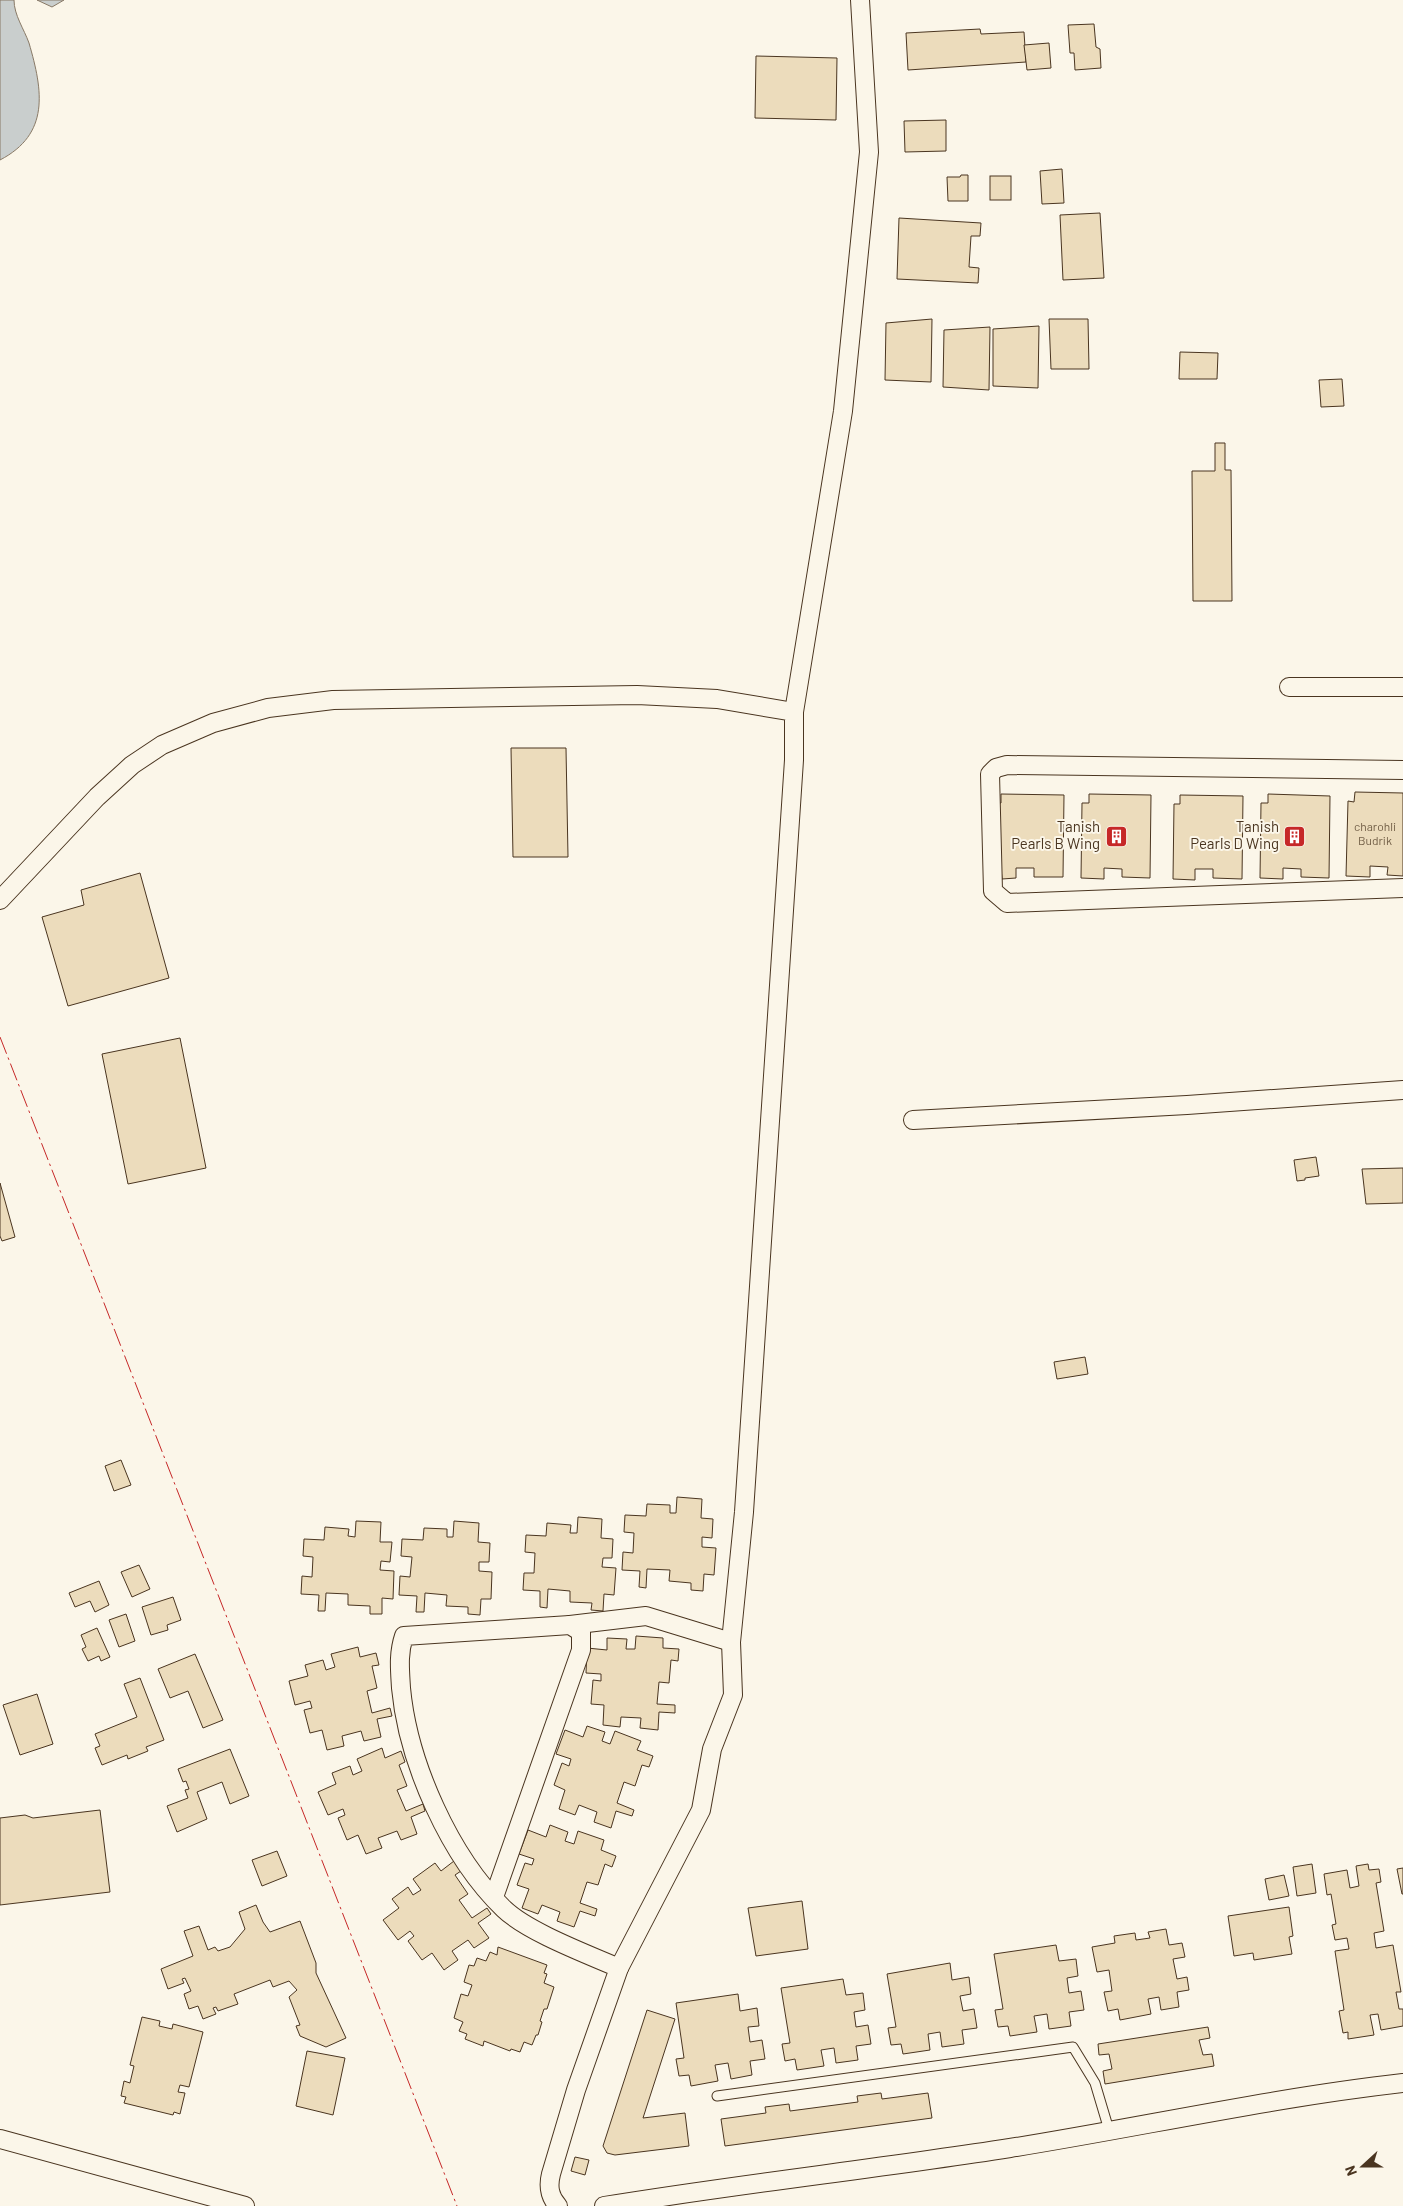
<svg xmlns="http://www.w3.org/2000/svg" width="1403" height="2206" viewBox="0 0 1403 2206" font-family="Barlow,sans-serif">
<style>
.water{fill:#c9cecd;stroke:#887966}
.building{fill:#ecdcbc;stroke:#4a3520}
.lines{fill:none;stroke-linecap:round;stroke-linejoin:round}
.service-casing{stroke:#4a3520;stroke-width:11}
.minor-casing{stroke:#4a3520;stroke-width:20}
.service{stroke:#fbf6e9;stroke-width:9}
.minor{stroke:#fbf6e9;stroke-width:18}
.power{stroke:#c62828;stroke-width:1;stroke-dasharray:18 4 2.5 4;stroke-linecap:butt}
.labels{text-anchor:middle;stroke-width:4;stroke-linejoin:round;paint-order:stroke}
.number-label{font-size:12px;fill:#725f47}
.poi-label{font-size:15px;fill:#4a3520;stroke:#fbf6e9;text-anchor:end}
</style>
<rect width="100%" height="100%" fill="#fbf6e9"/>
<!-- water -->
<g class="water">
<path d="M0,0H14C14,15 24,29 29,43C43,91 50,134 0,160Z"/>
<polygon points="37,0 64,0 52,7"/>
</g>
<!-- building -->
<g class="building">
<polygon points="1094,24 1096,47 1100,49 1101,68 1075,70 1074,53 1070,53 1068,25"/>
<polygon points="980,29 981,34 1024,32 1026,62 908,70 906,33"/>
<polygon points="1049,43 1051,68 1027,70 1024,45"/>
<polygon points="756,56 837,58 836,120 755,118"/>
<polygon points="946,120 946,151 905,152 904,121"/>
<polygon points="1062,169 1064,203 1042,204 1040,171"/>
<polygon points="961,175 968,175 968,201 948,201 947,177 960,177"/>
<rect x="990" y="176" width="21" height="24"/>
<polygon points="1100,213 1104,278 1063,280 1060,215"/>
<polygon points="899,218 981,223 980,236 971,236 969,267 979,268 978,283 897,279"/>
<polygon points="932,319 931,382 885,380 886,323"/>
<polygon points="1049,319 1088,319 1089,369 1051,369"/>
<polygon points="1039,326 1038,388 993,386 993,329"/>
<polygon points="990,327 989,390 943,387 944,330"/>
<polygon points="1180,352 1218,353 1217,379 1179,379"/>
<polygon points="1342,379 1344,406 1321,407 1319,380"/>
<polygon points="1215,443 1225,443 1225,470 1231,470 1232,601 1193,601 1192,471 1215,471"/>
<polygon points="511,748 566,748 568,857 513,857"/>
<polygon points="1355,792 1403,793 1403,876 1387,875 1388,867 1370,866 1370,877 1346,876 1348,801 1354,802"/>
<polygon points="1001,794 1064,795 1063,877 1034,877 1034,868 1016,868 1016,878 1002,879 995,803 1001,803"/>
<polygon points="1089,794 1151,795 1150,878 1122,877 1122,869 1104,868 1104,879 1081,878 1082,803 1089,803"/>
<polygon points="1268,794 1330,796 1329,878 1301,877 1301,869 1283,868 1283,879 1260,878 1261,803 1268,803"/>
<polygon points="1180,795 1243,796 1242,879 1213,878 1213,869 1195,869 1195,880 1173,879 1174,804 1180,804"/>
<polygon points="140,873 169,978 68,1006 42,917 84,905 81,890"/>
<polygon points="180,1038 206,1168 128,1184 102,1054"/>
<polygon points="1316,1157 1319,1176 1305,1178 1305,1180 1297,1181 1294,1160"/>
<polygon points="1403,1168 1403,1203 1366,1204 1362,1169"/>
<polygon points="0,1183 15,1237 2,1241 0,1236"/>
<polygon points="1085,1357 1088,1374 1057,1379 1054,1362"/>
<polygon points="121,1460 131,1485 114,1491 105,1466"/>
<polygon points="677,1497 702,1499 701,1518 713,1519 712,1538 702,1537 702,1547 716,1548 714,1575 704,1574 703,1591 691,1590 691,1583 669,1581 670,1570 647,1569 646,1588 639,1587 640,1571 622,1570 623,1552 633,1553 634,1533 624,1532 625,1515 646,1516 647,1504 670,1505 670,1513 676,1513"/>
<polygon points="578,1517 602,1519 601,1538 613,1539 612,1558 603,1558 602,1567 616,1568 614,1595 604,1594 603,1611 591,1610 592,1603 570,1602 570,1591 548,1589 547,1608 540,1607 540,1591 523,1590 524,1573 534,1573 535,1553 525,1552 526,1535 546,1536 547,1523 571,1525 570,1533 577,1533"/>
<polygon points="356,1521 381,1522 380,1542 392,1542 390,1562 381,1561 380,1570 394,1571 393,1599 382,1598 382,1614 370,1614 370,1606 348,1605 348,1594 326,1593 325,1611 318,1611 319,1595 301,1594 302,1576 312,1577 313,1557 303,1556 304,1539 324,1540 325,1527 349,1529 348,1536 355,1537"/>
<polygon points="454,1521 479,1523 478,1542 490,1543 489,1562 479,1562 479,1571 492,1572 491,1599 481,1599 480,1615 468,1614 468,1607 446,1606 447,1595 425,1593 424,1612 416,1612 417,1596 399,1595 400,1576 410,1577 412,1557 401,1556 402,1539 423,1540 424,1528 447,1529 447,1537 453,1537"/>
<polygon points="139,1565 150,1589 132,1597 121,1572"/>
<polygon points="99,1581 109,1605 95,1612 90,1601 75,1607 69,1593"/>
<polygon points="173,1597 181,1620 167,1625 168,1630 151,1635 142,1607"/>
<polygon points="126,1614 135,1641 119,1647 109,1620"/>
<polygon points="97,1628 110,1657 101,1661 99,1656 88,1661 82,1649 86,1647 81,1635"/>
<polygon points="636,1636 663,1638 663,1648 679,1649 678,1661 671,1660 669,1683 659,1682 657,1704 675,1705 675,1713 659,1712 658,1730 640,1728 641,1718 621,1717 620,1727 603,1725 604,1705 591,1704 593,1680 601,1681 601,1674 586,1673 587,1648 607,1650 607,1638 627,1639 626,1649 635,1649"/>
<polygon points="358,1647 360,1657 376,1653 379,1665 372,1666 377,1688 367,1691 372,1713 390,1708 392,1716 377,1719 381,1737 364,1741 361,1731 342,1736 344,1746 327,1750 322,1730 310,1733 304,1710 312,1708 310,1701 295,1705 289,1681 308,1676 305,1665 323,1660 326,1670 335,1667 331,1654"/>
<polygon points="195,1654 223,1720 203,1728 188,1691 170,1698 158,1669"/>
<polygon points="140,1678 164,1740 146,1747 148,1751 128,1759 127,1755 102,1765 95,1748 100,1746 95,1734 137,1717 124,1684"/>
<polygon points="37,1694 53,1744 20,1755 3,1705"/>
<polygon points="587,1726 605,1732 602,1741 610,1744 615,1731 641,1741 637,1750 653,1756 649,1767 642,1765 635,1786 624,1782 617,1803 634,1810 632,1816 616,1811 611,1828 594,1822 597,1812 579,1805 575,1815 559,1809 565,1790 554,1785 562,1763 569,1766 571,1759 556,1754 565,1730 583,1737"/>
<polygon points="382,1748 385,1758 401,1751 405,1762 399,1765 407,1786 397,1790 406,1811 423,1804 425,1811 411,1817 417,1834 401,1840 397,1831 378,1838 382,1848 366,1854 358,1835 347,1840 338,1818 345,1815 343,1809 328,1815 318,1792 336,1784 332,1773 350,1766 353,1775 362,1771 357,1759"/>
<polygon points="230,1749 249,1796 230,1804 222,1782 197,1792 207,1819 177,1832 167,1806 188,1798 185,1790 189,1789 186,1781 183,1782 178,1769"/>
<polygon points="100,1810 110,1892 0,1905 0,1818 25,1815 33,1818"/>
<polygon points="550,1825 568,1832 565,1841 574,1844 578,1831 604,1840 601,1850 616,1856 612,1867 605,1864 598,1885 587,1882 580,1903 597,1909 595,1916 580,1911 574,1927 557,1921 560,1912 542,1905 538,1914 522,1908 529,1889 517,1885 525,1863 532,1865 534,1859 519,1854 528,1830 546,1837"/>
<polygon points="277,1851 287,1876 262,1886 252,1860"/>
<polygon points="454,1861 461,1871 455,1875 468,1894 459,1900 472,1918 487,1908 491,1914 478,1923 489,1938 474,1948 468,1940 452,1951 458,1960 444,1970 432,1953 422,1960 408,1941 414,1936 410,1931 398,1940 383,1920 399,1908 392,1899 408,1887 413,1895 421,1890 413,1879 435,1863 441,1871"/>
<polygon points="1312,1864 1316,1893 1297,1896 1293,1867"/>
<polygon points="1368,1864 1369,1870 1379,1869 1381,1882 1376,1883 1384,1931 1374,1933 1376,1948 1393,1945 1401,1992 1396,1992 1399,2009 1403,2009 1403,2026 1381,2030 1378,2014 1370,2015 1374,2035 1348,2039 1348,2032 1343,2033 1339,2011 1344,2010 1335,1951 1349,1949 1347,1938 1335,1940 1332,1925 1336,1924 1331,1894 1327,1895 1324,1874 1347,1870 1350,1888 1359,1886 1356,1866"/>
<polygon points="1403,1868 1403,1894 1402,1894 1397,1869"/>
<polygon points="1284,1875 1289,1896 1269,1900 1265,1879"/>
<polygon points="802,1901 808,1949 756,1956 748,1908"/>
<polygon points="256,1905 263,1922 270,1932 300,1921 316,1963 316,1973 346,2038 326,2047 300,2036 296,2026 300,2025 289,1997 297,1990 289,1981 273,1987 270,1980 234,1994 238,2004 218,2011 216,2007 213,2008 216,2014 203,2019 198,2006 189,2009 184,1994 191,1991 185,1978 182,1979 184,1983 168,1989 161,1969 193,1956 184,1931 199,1926 208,1950 215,1947 218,1951 230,1947 245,1929 239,1912"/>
<polygon points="1289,1907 1293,1936 1289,1937 1292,1954 1254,1960 1253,1953 1234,1956 1228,1916"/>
<polygon points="1166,1929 1169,1945 1182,1943 1185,1957 1173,1959 1177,1979 1187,1977 1189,1990 1177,1992 1179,2007 1161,2010 1159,1997 1148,1999 1151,2014 1120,2020 1118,2009 1108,2011 1104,1992 1112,1991 1109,1970 1097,1972 1092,1947 1115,1943 1114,1936 1135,1933 1136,1940 1150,1938 1148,1932"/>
<polygon points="1056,1945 1059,1961 1076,1959 1078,1976 1067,1978 1069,1993 1081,1991 1084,2010 1069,2012 1071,2026 1049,2029 1047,2014 1034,2016 1037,2032 1010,2036 1008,2026 998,2027 995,2010 1003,2009 994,1954"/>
<polygon points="498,1947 547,1965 544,1973 547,1974 544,1983 554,1987 547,2009 544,2009 540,2021 542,2022 538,2035 536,2035 532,2045 524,2042 520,2052 511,2049 510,2051 484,2041 483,2046 465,2039 467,2034 459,2031 463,2022 454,2018 461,1994 468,1996 472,1985 464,1982 469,1965 474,1966 477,1958 486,1961 490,1952 497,1955"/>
<polygon points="950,1963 952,1980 969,1977 971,1994 960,1996 963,2011 974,2009 977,2028 962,2030 964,2044 942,2047 940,2032 928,2034 930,2050 903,2054 901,2044 891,2045 888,2028 896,2027 887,1974"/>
<polygon points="843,1979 846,1995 863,1993 865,2010 854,2012 856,2027 868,2025 871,2044 856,2046 858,2060 836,2063 834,2048 821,2050 824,2066 797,2070 795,2059 785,2061 782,2044 790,2043 781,1988"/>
<polygon points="738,1994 740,2011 757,2008 759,2026 748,2027 750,2042 762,2040 765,2059 750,2061 752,2075 731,2079 728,2063 715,2065 718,2081 691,2086 689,2075 679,2076 676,2059 684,2058 676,2003"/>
<polygon points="647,2010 675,2019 643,2118 685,2113 689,2146 615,2155 607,2153 603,2146"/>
<polygon points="142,2017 160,2021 159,2026 172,2029 173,2024 203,2032 189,2087 180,2085 178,2092 185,2093 180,2114 174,2112 173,2115 124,2103 126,2097 121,2096 124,2081 130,2083 134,2066 130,2065"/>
<polygon points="1208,2027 1210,2038 1199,2040 1203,2055 1212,2054 1214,2066 1105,2084 1103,2071 1112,2069 1109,2054 1099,2055 1098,2044"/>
<polygon points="307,2051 345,2058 333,2115 296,2106"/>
<polygon points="881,2093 882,2099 928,2093 932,2118 725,2146 721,2119 766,2113 765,2107 789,2104 790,2111 858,2102 857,2096"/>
<polygon points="575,2157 589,2160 585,2175 571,2171"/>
</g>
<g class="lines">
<defs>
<polyline id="service" points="717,2096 1073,2047 1095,2083 1109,2130"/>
<g id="minor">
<polyline points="1289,687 1403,687"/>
<polyline points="794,712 843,411 869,152 860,0"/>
<polyline points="1403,770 1007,765 996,768 990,774 993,891 1007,903 1403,888"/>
<polyline points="0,900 97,797 132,765 162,745 213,723 268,708 333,700 637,695 717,699 794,712 794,760 744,1512 731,1642 733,1695 712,1749 701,1810 619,1968"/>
<polyline points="913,1120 1187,1105 1403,1090"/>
<polyline points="570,1625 646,1616 731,1642"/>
<path d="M494,1897L581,1650V1632L570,1625L404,1636C398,1654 400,1670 401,1688C408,1763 450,1857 504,1909C528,1932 587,1954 619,1968L576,2090L551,2174C548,2186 549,2196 558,2206"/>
<polyline points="0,2139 245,2206"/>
<path d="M604,2206C739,2184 875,2169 1010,2148C1141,2127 1271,2098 1403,2083"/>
</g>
</defs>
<!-- service casing -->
<use href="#service" class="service-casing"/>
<!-- minor casing -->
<use href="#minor" class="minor-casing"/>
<!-- service -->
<use href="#service" class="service"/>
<!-- minor -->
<use href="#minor" class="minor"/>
<!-- power -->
<polyline class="power" points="0,1037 457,2206"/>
</g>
<!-- icons -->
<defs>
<symbol id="building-square" viewBox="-11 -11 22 22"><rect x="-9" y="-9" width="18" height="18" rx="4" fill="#c62828" stroke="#fbf6e9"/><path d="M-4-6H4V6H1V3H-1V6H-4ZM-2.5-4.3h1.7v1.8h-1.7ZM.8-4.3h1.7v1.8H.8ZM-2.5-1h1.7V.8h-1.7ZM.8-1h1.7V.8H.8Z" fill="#fff"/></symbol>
</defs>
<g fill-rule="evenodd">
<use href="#building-square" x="1104" y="824" width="25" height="25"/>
<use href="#building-square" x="1282" y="824" width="25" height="25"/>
</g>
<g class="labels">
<!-- number labels -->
<g class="number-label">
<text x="1375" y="831">charohli<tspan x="1375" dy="14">Budrik</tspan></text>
</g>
<!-- poi labels -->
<g class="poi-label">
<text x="1100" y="832">Tanish<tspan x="1100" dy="17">Pearls B Wing</tspan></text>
<text x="1279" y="832">Tanish<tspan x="1279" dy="17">Pearls D Wing</tspan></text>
</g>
</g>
<!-- north arrow -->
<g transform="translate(1363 2166) rotate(249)" stroke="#fbf6e9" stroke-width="4" paint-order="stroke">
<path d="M0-4L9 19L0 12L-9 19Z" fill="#4a3520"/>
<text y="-8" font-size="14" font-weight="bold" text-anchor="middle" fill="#4a3520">N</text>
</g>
</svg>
